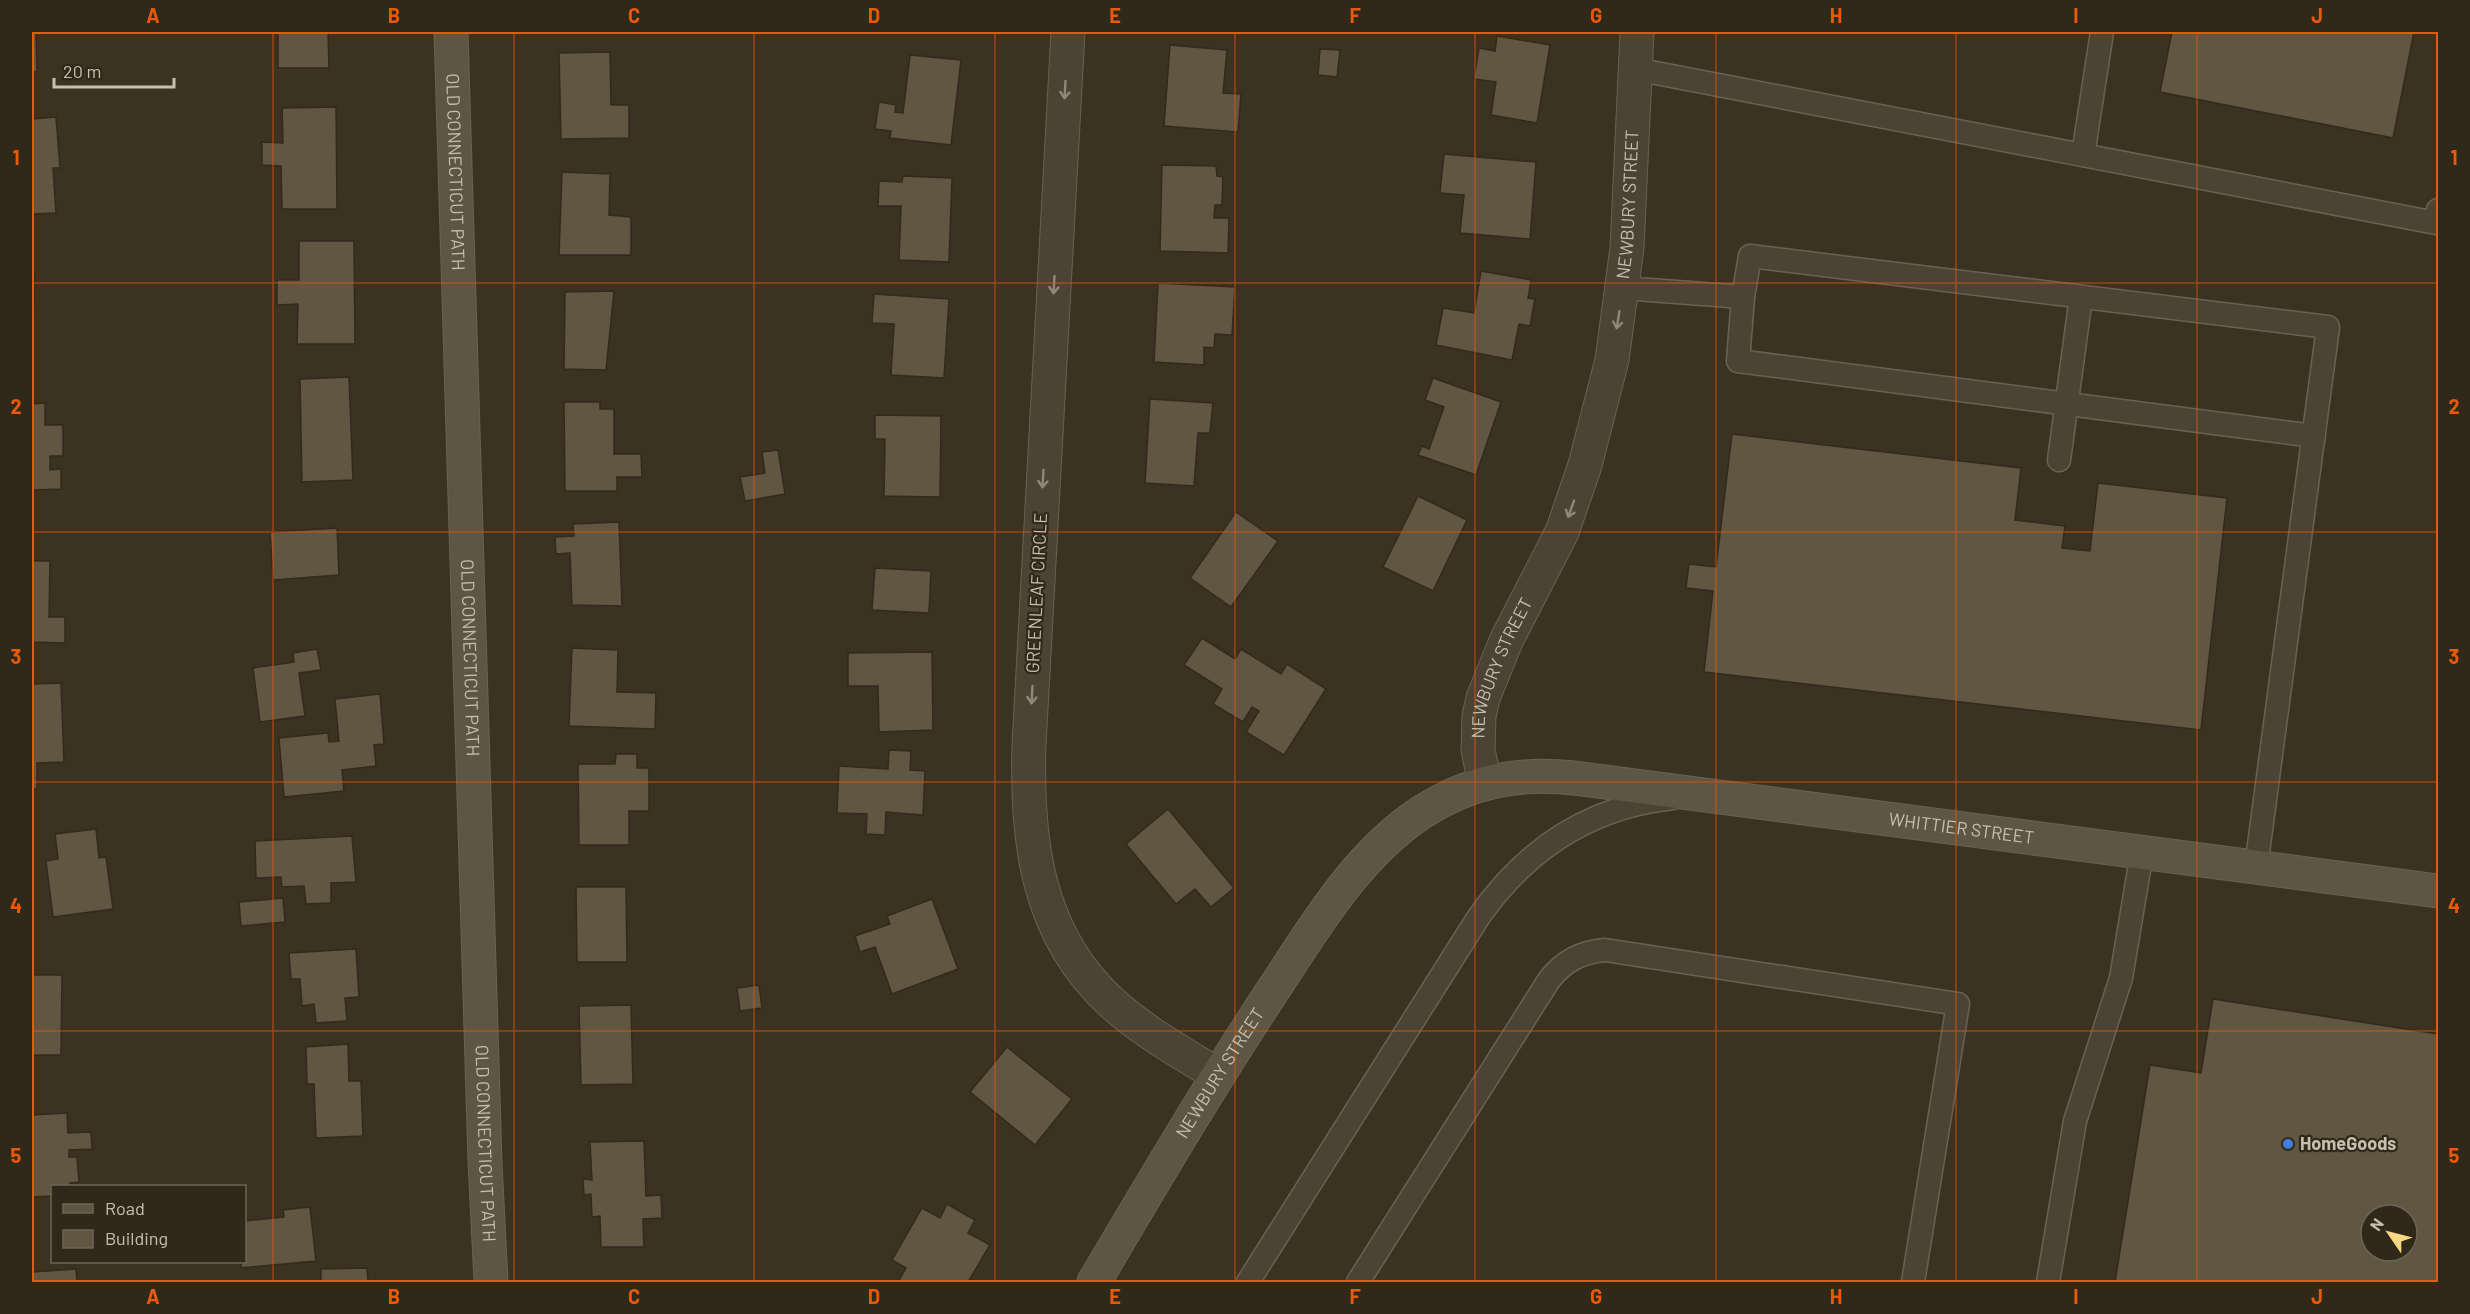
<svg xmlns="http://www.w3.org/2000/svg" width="2470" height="1314" viewBox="0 0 2470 1314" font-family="Barlow,sans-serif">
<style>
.building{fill:#605642;stroke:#322b1c;stroke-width:1.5;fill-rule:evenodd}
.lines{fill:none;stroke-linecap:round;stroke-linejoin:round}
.lane-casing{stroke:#696253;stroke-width:25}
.street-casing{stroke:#696253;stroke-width:35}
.secondary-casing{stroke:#696253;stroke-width:35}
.lane{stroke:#4b4435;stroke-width:22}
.street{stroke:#4b4435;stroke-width:33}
.secondary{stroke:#5e5643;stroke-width:33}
.oneway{stroke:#8f8879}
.grid{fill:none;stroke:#e8590c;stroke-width:1.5;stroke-opacity:0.55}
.shop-dot{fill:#3f7fe0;stroke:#30291a;stroke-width:2}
.labels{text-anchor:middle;stroke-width:4.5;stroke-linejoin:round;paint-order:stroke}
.street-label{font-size:18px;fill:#c7c0b0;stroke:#30291a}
.poi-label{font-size:18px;font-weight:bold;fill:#c7c0b0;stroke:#30291a;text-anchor:start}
.neatline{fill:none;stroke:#e8590c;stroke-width:2}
.grid-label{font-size:20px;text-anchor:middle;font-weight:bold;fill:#e8590c}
</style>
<rect width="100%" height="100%" fill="#3b3221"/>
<!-- building -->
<g class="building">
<polygon points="32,32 36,32 37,72 32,72"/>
<polygon points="278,32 328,32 329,68 278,68"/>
<polygon points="2172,32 2414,32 2393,138 2160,92"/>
<polygon points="1497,36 1550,45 1537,123 1491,115 1496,82 1474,79 1479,48 1495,51"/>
<polygon points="1170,45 1227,50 1223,93 1241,94 1238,132 1164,126"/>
<polygon points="1320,49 1340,50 1337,77 1318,75"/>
<polygon points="610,52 611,105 629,105 629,138 561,139 559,53"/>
<polygon points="910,55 961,60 951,145 890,138 891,131 875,129 879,102 896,105 895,112 903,113"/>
<polygon points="336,107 337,209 282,209 281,166 262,165 262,142 283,143 282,108"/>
<polygon points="56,117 60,168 53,168 56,213 32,214 32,119"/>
<polygon points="1444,154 1536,162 1530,239 1460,233 1464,195 1440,193"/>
<polygon points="1162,165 1216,166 1217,176 1223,177 1222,205 1215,205 1214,218 1229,218 1228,253 1160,251"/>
<polygon points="562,172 610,174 609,215 631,217 631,255 559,255"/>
<polygon points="903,176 952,178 949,262 899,260 901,206 878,206 879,181 902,182"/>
<polygon points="299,241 354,241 355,344 297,344 298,304 277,305 277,280 299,280"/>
<polygon points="1481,271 1531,280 1528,298 1535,299 1530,326 1519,324 1512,360 1436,345 1443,308 1474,313"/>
<polygon points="32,274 35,274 32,354"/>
<polygon points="1158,283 1235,287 1232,335 1215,334 1214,348 1204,347 1204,365 1154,362"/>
<polygon points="614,291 606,370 564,369 565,292"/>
<polygon points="874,294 949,299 944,378 891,375 894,324 872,323"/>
<polygon points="349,377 353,480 302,482 300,379"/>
<polygon points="1433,378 1501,402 1476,475 1418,455 1422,446 1429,449 1444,407 1425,400"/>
<polygon points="1150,399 1213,403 1210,433 1198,433 1194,486 1145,483"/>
<polygon points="564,402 600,402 600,409 614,409 614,454 641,454 642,477 617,477 617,491 565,491"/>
<polygon points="45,403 45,425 63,425 63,456 50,456 50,470 61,469 61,489 32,490 32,404"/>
<polygon points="875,415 941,416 940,497 884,496 885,439 875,439"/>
<polygon points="1732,434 2021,468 2015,520 2065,526 2062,548 2090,551 2098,483 2227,498 2201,730 1704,672 1713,591 1686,588 1689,564 1716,567"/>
<polygon points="778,450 785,494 745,501 740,477 765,473 762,452"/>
<polygon points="1418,496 1467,520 1433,591 1383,567"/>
<polygon points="1236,512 1278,541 1231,607 1190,578"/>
<polygon points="619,522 622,606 572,605 570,553 556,554 555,537 574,536 573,524"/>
<polygon points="337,528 339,575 273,580 270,532"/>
<polygon points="32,561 50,561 49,617 65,617 65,643 32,642"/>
<polygon points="875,568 931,571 929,613 872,610"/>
<polygon points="1202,638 1235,659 1241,649 1281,674 1287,664 1326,689 1284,755 1246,732 1259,711 1252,707 1243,722 1213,704 1222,689 1184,665"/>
<polygon points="572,648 618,650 617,692 656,693 655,729 569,726"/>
<polygon points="317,649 321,670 299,673 305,716 260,722 253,668 294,662 293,653"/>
<polygon points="932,652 933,730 879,732 878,686 848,686 848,653"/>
<polygon points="61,683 64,762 37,763 37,789 32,789 32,684"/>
<polygon points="380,694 384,744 374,745 376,766 342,770 344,791 284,797 279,738 328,733 329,742 339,741 335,699"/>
<polygon points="889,750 911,751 910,770 925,771 923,815 886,812 885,835 866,834 867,814 837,813 839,766 888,769"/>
<polygon points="616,754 637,754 637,768 649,768 649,811 629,811 629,845 579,845 578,764 615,764"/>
<polygon points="1168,809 1234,888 1211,907 1195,889 1176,904 1126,844"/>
<polygon points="96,829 99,858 106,857 113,909 53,917 46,861 58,859 55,834"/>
<polygon points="352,836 356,882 331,883 331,903 306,904 304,886 282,887 281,877 256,878 255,841"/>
<polygon points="576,887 626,887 627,962 577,962"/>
<polygon points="283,898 285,922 241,926 239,902"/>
<polygon points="932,899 958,969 892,994 875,947 860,952 855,936 890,924 887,916"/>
<polygon points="356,949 359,997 345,998 347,1021 316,1023 314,1004 302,1006 300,979 291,979 289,953"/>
<polygon points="32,975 62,975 61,1055 32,1055"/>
<polygon points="759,985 762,1008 740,1011 737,988"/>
<path d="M2213,999L2438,1034V1282H2115L2150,1065L2201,1073ZM2371,1215H2407V1251H2371Z"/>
<polygon points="631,1005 633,1084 581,1085 579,1006"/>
<polygon points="348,1044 349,1081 361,1081 363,1136 316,1138 314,1084 307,1084 306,1047"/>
<polygon points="1007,1047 1072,1099 1035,1145 970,1092"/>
<polygon points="67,1113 68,1133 91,1132 92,1149 69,1150 69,1157 77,1157 79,1182 70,1183 70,1186 52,1186 52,1196 32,1197 32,1115"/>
<polygon points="644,1141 646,1196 661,1195 662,1218 643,1219 644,1247 601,1247 600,1216 592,1217 591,1194 584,1195 583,1179 592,1180 590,1142"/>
<polygon points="947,1204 975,1220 968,1233 990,1245 968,1282 898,1282 906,1268 892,1260 922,1208 940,1218"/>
<polygon points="310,1207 316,1261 241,1268 241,1262 244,1262 244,1221 284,1217 283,1210"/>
<polygon points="367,1268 368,1282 321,1282 321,1269"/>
<polygon points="76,1269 77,1282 32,1282 32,1272"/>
</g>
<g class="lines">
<defs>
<g id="lane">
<polyline points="1635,69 2436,223 2438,210"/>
<polyline points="2083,155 2102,32"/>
<polyline points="1623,288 1743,297 1750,256 2328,327 2256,867"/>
<polyline points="1743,297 1738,361 2314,436"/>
<polyline points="2059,460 2081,297"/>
<path d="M1248,1282L1478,918C1525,850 1589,807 1673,798"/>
<path d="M1358,1282L1549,980C1564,961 1581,952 1605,950L1958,1004L1913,1282"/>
<polyline points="2048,1282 2075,1121 2121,978 2142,852"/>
</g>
<g id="street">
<path d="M1068,32L1029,745C1026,841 1037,935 1112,1003C1144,1032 1182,1053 1218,1075"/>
<path id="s1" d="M1485,783L1478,750L1479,716L1483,698L1506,641L1562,532L1585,465L1612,360L1627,248L1637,32"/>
</g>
<g id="secondary">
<path id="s2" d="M451,32L485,1162L491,1282"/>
<path id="s3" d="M1094,1282C1153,1182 1212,1082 1277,984C1317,923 1359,853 1422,812C1471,781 1517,772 1574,778L2438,891"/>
</g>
</defs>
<!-- lane casing -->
<use href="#lane" class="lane-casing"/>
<!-- street casing -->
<use href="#street" class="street-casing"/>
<!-- secondary casing -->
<use href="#secondary" class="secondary-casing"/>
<!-- lane -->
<use href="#lane" class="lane"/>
<!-- street -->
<use href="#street" class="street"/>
<!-- secondary -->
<use href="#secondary" class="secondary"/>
</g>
<!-- one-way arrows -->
<defs><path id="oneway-shaft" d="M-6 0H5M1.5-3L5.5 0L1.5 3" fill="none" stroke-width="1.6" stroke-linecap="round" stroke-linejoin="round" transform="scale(1.5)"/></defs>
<g class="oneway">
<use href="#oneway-shaft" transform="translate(1065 90) rotate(93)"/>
<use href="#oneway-shaft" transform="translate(1054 285) rotate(93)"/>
<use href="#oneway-shaft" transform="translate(1618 320) rotate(99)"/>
<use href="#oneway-shaft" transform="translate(1043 479) rotate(93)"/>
<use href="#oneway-shaft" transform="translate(1571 509) rotate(110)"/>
<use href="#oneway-shaft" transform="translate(1032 695) rotate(93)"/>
</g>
<!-- grid -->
<path class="grid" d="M273,32V1282M514,32V1282M754,32V1282M995,32V1282M1235,32V1282M1475,32V1282M1716,32V1282M1956,32V1282M2197,32V1282M32,283H2438M32,532H2438M32,782H2438M32,1031H2438"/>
<!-- markers -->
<circle class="shop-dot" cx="2288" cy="1144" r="6"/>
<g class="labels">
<!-- street labels -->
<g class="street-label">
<text dy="6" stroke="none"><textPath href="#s2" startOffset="140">OLD CONNECTICUT PATH</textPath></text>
<text dy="6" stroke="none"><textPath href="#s1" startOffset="606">NEWBURY STREET</textPath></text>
<text transform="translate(1037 593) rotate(-87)" y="6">GREENLEAF CIRCLE</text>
<text dy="6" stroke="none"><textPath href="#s2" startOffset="626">OLD CONNECTICUT PATH</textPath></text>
<text dy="6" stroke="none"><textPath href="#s1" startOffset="120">NEWBURY STREET</textPath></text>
<text dy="6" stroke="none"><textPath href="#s3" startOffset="1126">WHITTIER STREET</textPath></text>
<text dy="6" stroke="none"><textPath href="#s3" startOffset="244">NEWBURY STREET</textPath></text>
<text dy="6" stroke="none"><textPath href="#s2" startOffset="1112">OLD CONNECTICUT PATH</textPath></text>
</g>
<!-- poi labels -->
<g class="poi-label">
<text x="2300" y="1150">HomeGoods</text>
</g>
</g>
<!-- border -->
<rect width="2470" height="1314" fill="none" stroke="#30291a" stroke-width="66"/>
<!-- legend -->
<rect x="51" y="1185" width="195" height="78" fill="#30291a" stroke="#6c6556" stroke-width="1.5"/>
<rect x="63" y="1204" width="30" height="9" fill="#5e5643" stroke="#6c6556" stroke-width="1.5"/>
<text x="105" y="1215" font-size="18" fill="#c7c0b0">Road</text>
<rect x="63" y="1230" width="30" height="18" fill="#605642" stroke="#6c6556" stroke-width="1.5"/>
<text x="105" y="1245" font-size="18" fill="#c7c0b0">Building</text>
<!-- north arrow -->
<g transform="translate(2389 1233) rotate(305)"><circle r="28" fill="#30291a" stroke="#6c6556" stroke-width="1.5"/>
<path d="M0-4.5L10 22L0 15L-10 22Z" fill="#fad782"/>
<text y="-9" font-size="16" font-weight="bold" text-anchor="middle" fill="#c7c0b0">N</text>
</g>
<!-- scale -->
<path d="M54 78v9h120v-9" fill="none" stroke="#c7c0b0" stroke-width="3"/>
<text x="63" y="78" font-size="18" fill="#c7c0b0" stroke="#30291a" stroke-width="4.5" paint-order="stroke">20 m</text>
<rect x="33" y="33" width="2404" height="1248" class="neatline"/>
<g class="grid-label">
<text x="153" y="23">A</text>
<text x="394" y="23">B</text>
<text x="634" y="23">C</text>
<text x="874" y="23">D</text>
<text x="1115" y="23">E</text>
<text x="1355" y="23">F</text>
<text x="1596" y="23">G</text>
<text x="1836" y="23">H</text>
<text x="2076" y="23">I</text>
<text x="2317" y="23">J</text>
<text x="16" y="165">1</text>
<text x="2454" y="165">1</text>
<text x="16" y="414">2</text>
<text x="2454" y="414">2</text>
<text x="16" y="664">3</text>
<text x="2454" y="664">3</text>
<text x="16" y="913">4</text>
<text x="2454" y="913">4</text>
<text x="16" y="1163">5</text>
<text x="2454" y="1163">5</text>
<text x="153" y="1304">A</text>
<text x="394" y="1304">B</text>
<text x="634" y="1304">C</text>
<text x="874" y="1304">D</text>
<text x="1115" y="1304">E</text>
<text x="1355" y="1304">F</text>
<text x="1596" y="1304">G</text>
<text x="1836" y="1304">H</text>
<text x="2076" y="1304">I</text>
<text x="2317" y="1304">J</text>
</g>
</svg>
